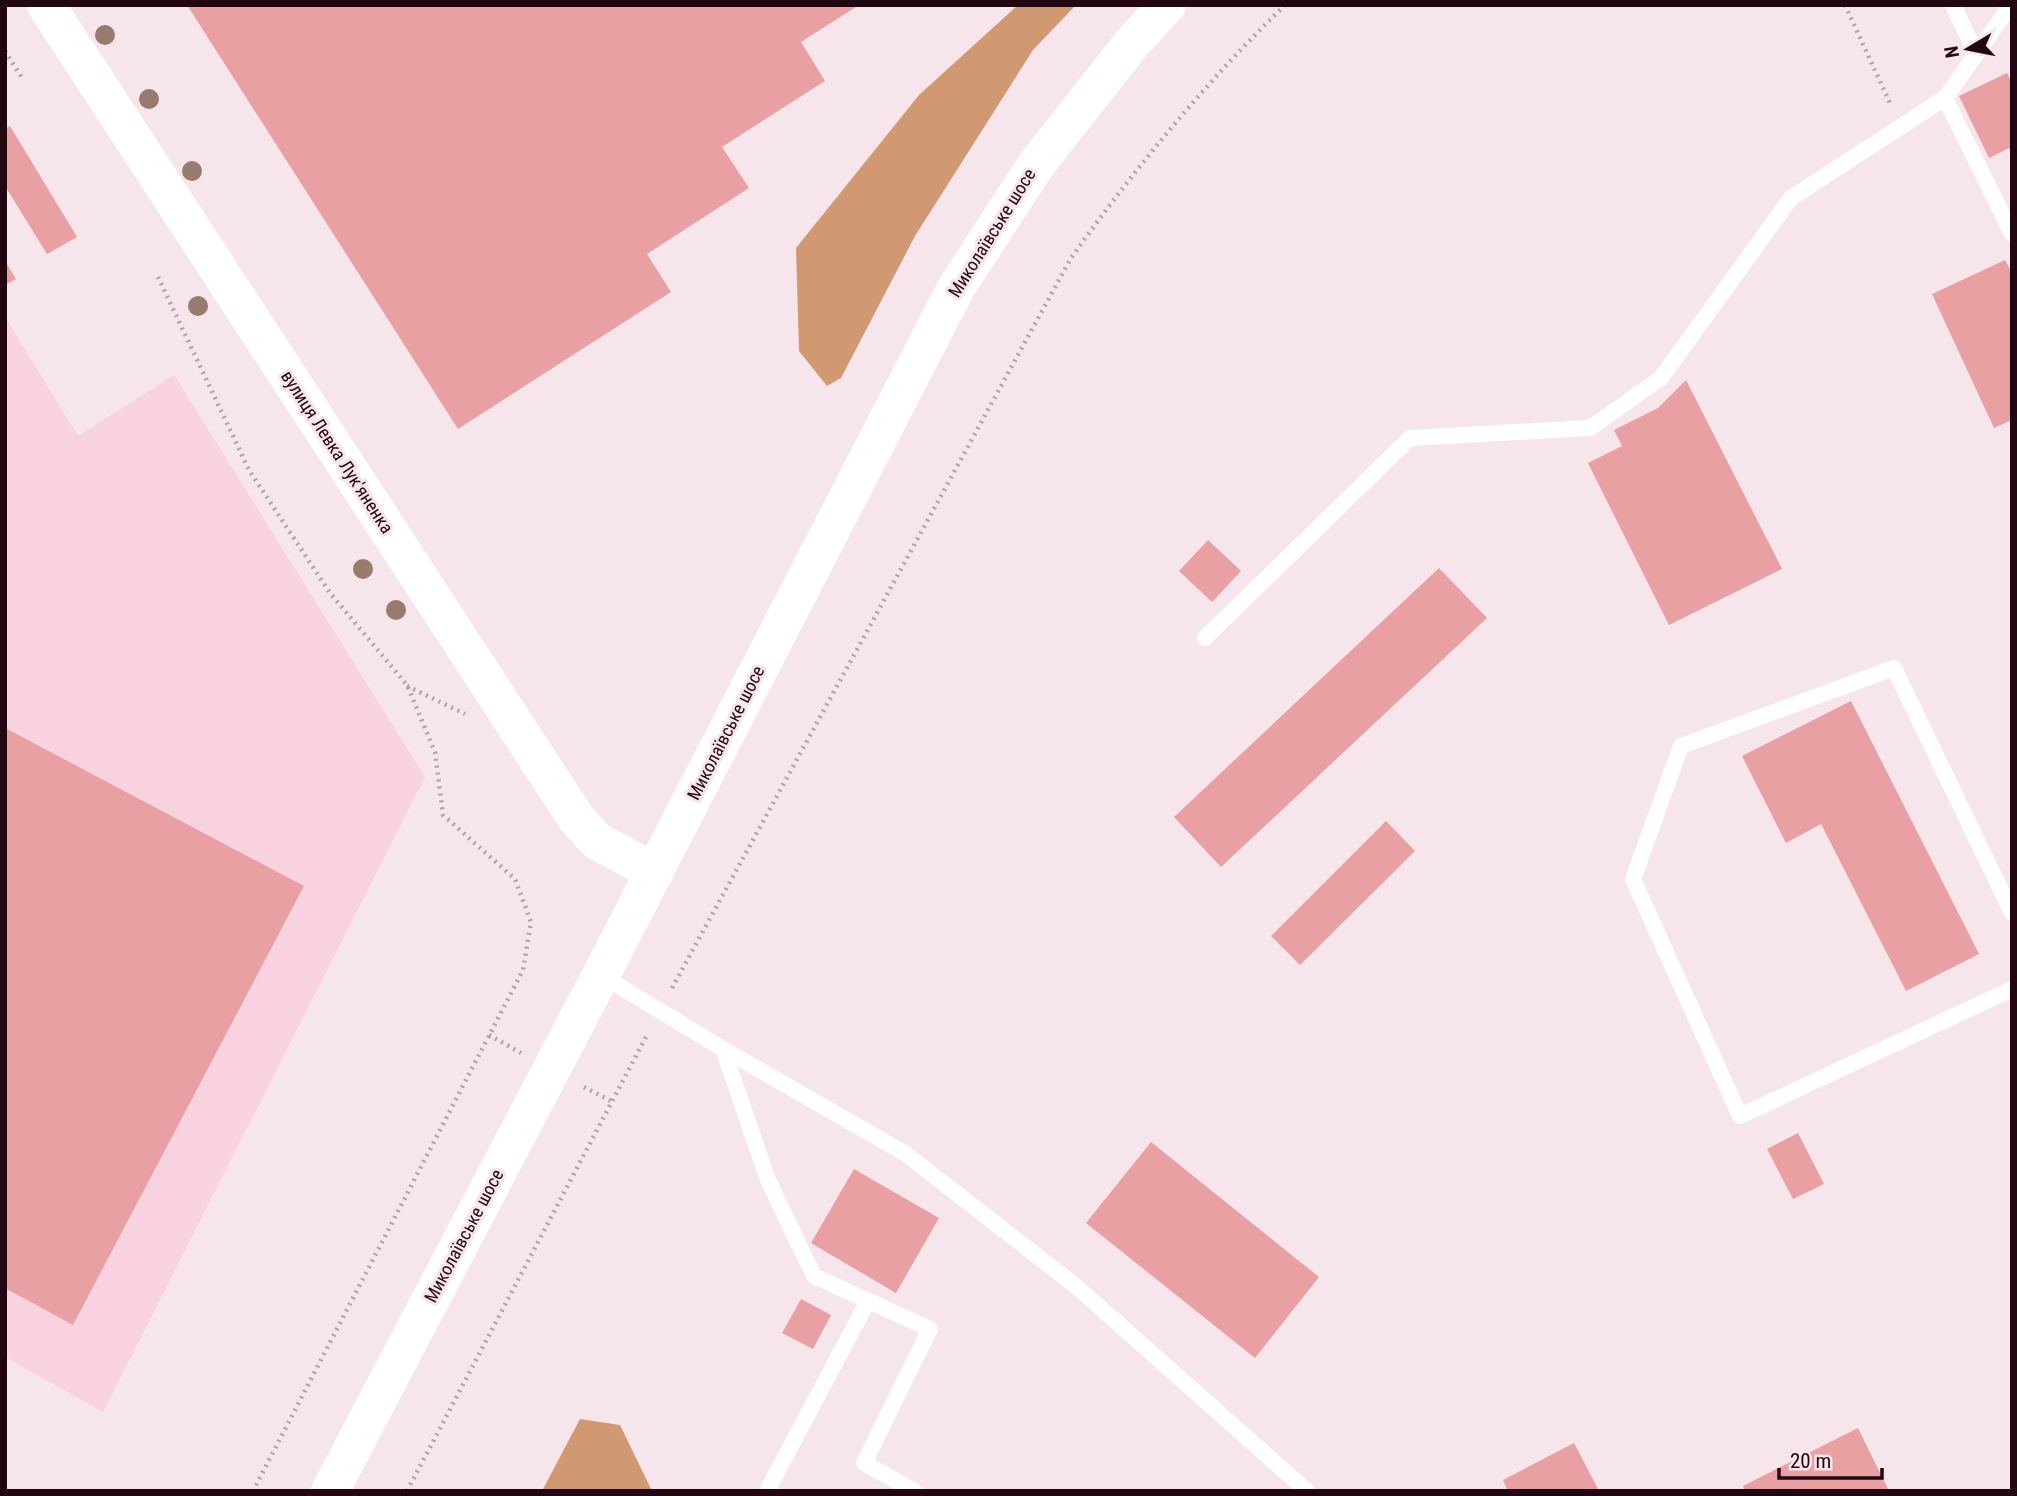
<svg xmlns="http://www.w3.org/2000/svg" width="2017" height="1496" viewBox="0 0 2017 1496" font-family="'Roboto Condensed',sans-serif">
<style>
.built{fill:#f8d3df}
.forest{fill:#d19971}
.building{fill:#e9a0a3}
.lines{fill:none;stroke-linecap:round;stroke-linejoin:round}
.path{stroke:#b39fa6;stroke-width:4.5;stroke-dasharray:2 5;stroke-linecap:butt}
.lane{stroke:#fff;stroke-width:16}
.secondary{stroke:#fff;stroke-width:38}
.primary{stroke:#fff;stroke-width:38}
.tree{fill:#977b6c}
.labels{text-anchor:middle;stroke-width:6;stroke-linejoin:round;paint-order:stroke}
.street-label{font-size:18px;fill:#220712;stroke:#f6e5ea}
</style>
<rect width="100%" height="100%" fill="#f6e5ea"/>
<!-- built -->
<polygon class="built" points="5,317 78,436 174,375 425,777 103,1412 5,1357"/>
<!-- forest -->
<g class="forest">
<polygon points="1018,5 1076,5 1033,50 915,236 841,378 827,386 799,351 796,248 919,95"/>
<polygon points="580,1419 620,1425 652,1491 542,1491"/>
</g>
<!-- building -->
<g class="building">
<polygon points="187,5 859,5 801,42 825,81 722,147 749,188 647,254 671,292 458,429"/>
<polygon points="2007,73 2012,83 2012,154 2009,148 1989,158 1959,96"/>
<polygon points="10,126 77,237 47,254 5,186 5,129"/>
<polygon points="2005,260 2012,273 2012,420 1994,428 1932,294"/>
<polygon points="5,261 16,279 5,285"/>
<polygon points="1686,380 1782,569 1669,625 1588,463 1622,446 1614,430 1658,408"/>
<polygon points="1208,540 1241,571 1212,602 1179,571"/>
<polygon points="1439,568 1487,618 1221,867 1174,817"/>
<polygon points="1851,701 1979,954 1906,991 1821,824 1786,843 1742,756"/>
<polygon points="5,728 304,886 73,1325 5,1288"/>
<polygon points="1386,821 1415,851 1300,965 1271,936"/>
<polygon points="1798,1133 1824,1184 1793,1199 1767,1149"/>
<polygon points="1151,1142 1319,1277 1255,1358 1086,1223"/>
<polygon points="854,1169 939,1218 896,1293 811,1243"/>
<polygon points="801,1299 831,1315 813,1349 782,1333"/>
<polygon points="1858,1428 1889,1491 1745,1491 1743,1486"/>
<polygon points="1574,1443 1599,1491 1508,1491 1503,1480"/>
</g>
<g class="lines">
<!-- path -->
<g class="path">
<polyline points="1845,5 1890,103"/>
<polyline points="5,51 22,78"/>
<polyline points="158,277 249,470 330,593 407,685 435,752 443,815 515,879 531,922 523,970 253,1491"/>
<polyline points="407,686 465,714"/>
<path d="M672,988L1071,258C1136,167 1205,83 1285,5"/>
<polyline points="489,1035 521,1053"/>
<polyline points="584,1087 611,1101"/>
<polyline points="407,1491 648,1033"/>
</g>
<!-- lane -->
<g class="lane">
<polyline points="1953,5 1976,54"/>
<polyline points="2011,5 1945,98 2012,234"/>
<polyline points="1205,638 1410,438 1590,428 1661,378 1791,198 1945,98"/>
<polyline points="2012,913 1894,668 1681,746 1633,879 1740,1116 2012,989"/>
<polyline points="601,975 723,1049 768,1180 814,1276 930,1329 864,1463 914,1491"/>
<polyline points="723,1049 906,1154 1077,1287 1307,1491"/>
<polyline points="767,1491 868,1301"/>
</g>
<!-- secondary -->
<polyline class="secondary" points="46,5 576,818 597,841 655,872"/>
<!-- primary -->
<polyline class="primary" points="330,1491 601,975 956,288 1036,165 1132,43 1167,5"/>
</g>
<!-- trees -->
<g class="tree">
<circle cx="105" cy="35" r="10"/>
<circle cx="149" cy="99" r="10"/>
<circle cx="192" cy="171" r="10"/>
<circle cx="198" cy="306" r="10"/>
<circle cx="363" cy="569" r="10"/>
<circle cx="396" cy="610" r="10"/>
</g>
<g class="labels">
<!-- street labels -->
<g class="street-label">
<text transform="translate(992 233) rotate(-58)" y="6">Миколаївське шосе</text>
<text transform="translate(337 452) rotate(57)" y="6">вулиця Левка Лук'яненка</text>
<text transform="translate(726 733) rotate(-63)" y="6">Миколаївське шосе</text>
<text transform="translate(464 1236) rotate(-62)" y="6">Миколаївське шосе</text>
</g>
</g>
<!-- border -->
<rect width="2017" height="1496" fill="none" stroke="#220712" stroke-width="14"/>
<!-- north arrow -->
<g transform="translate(1968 49) rotate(260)" stroke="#f6e5ea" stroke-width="5" paint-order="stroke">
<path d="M0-5L12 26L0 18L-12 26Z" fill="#220712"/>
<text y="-10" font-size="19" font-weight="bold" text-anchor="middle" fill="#220712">N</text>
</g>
<!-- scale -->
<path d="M1779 1468v10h103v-10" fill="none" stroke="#220712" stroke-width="3.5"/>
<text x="1790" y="1468" font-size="21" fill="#220712" stroke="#f6e5ea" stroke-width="5" paint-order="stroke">20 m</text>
</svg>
